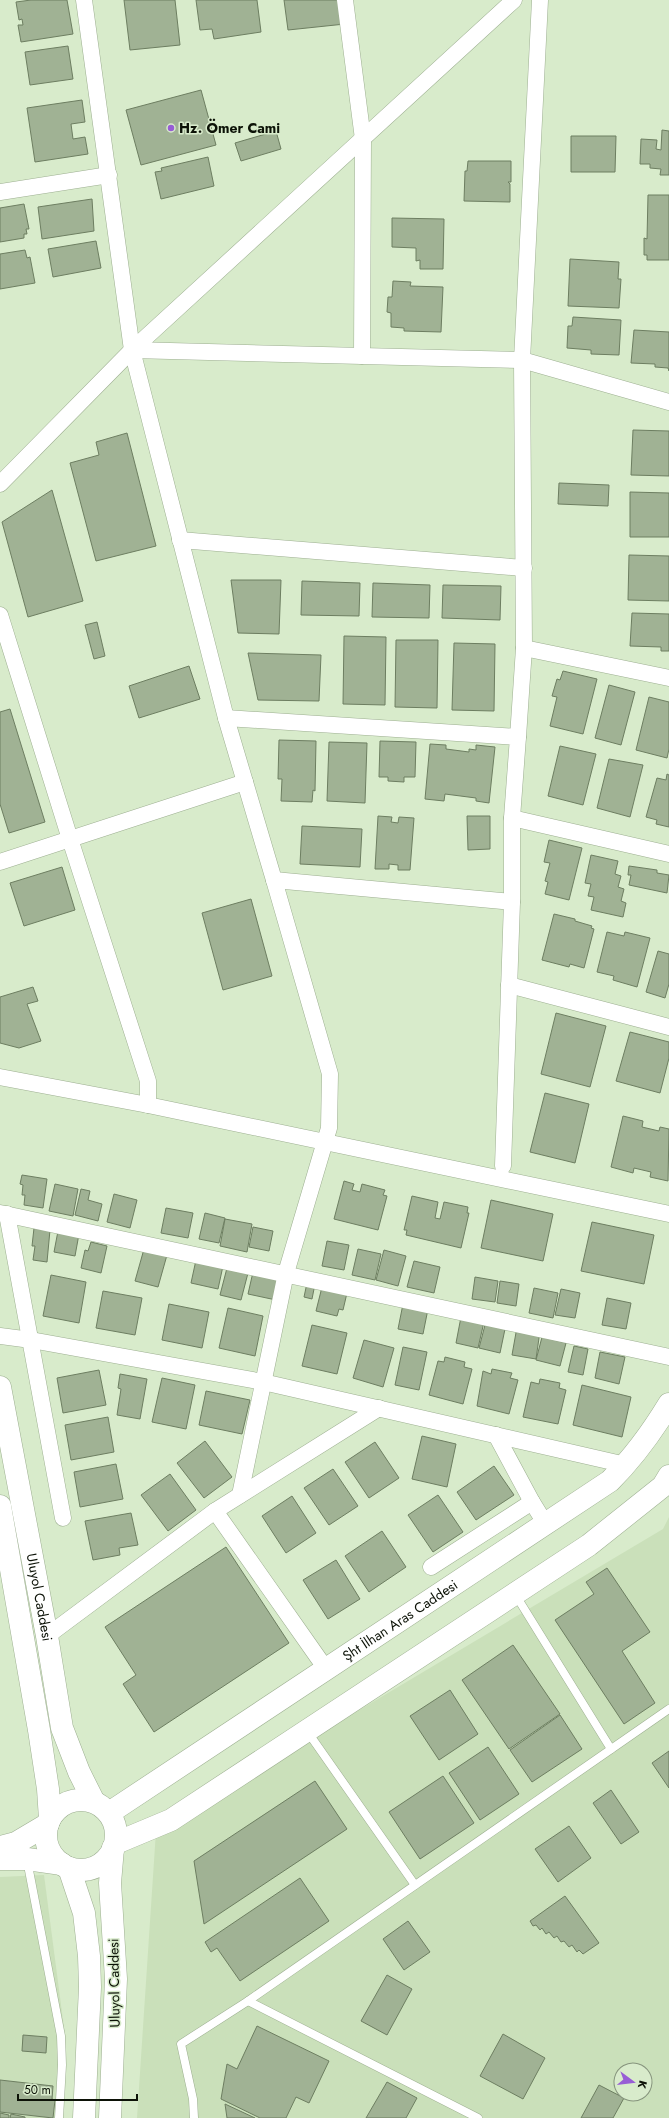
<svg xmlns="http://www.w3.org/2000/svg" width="669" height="2118" viewBox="0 0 669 2118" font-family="Jost,sans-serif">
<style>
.built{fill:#cae0ba;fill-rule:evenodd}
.building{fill:#a0b294;stroke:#6d7e61}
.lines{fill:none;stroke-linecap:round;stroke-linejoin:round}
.lane-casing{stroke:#9daf91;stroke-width:9}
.street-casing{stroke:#9daf91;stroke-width:17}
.secondary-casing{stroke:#9daf91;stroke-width:23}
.lane{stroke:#fff;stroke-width:8}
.street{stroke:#fff;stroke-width:16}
.secondary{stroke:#fff;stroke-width:22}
.poi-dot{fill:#975dd5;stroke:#d8ebcb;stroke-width:1.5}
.labels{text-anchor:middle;stroke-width:3;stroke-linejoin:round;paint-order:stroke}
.poi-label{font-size:14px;font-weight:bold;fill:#0c1207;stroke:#d8ebcb;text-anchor:start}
.street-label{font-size:14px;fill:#0c1207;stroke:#d8ebcb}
</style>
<rect width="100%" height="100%" fill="#d8ebcb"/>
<!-- built -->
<g class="built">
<path d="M669,1517V2118H137L156,1831L663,1529ZM621,2070H645V2094H621Z"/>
<polygon points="44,1875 66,2043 62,2118 0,2118 0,1877"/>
</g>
<!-- building -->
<g class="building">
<polygon points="31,0 67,0 73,34 21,42 18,25 23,25 22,19 19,20 16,2"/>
<polygon points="124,0 175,0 180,45 130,50"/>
<polygon points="196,0 257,0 261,32 214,39 212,29 200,30"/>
<polygon points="284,0 342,0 345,24 288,30"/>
<polygon points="68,46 73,79 30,85 25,52"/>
<polygon points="201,90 216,145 141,165 126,110"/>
<polygon points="82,100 85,122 71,124 73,139 85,137 88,154 35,162 27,108"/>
<polygon points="662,130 669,131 669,175 660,175 661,169 650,168 650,164 640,164 641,139 657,140 656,149 661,150"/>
<polygon points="276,131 281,149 241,161 235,143"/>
<polygon points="571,136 616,136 615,172 571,172"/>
<polygon points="208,157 214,186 161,199 155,172 162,171 161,168"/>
<polygon points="468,161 511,161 511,182 508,182 510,184 510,202 464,201 465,171 467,171"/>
<polygon points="648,195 669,195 669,260 647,260 647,255 644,255 644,238 647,239"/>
<polygon points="92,199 94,231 42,239 38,207"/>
<polygon points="24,204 29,229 26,229 27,234 24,234 24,238 0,242 0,208"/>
<polygon points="392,218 444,219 443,269 420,269 420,260 416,261 416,248 392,247"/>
<polygon points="96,241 101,268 53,277 48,249"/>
<polygon points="25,250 27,258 30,257 35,283 0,289 0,254"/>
<polygon points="570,259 619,262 618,279 621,279 619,308 568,306"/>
<polygon points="393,281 411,282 410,286 443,287 441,332 404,331 404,328 391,327 391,313 387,312 388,297 392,297"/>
<polygon points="573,317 621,320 619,355 591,354 591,350 567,348 568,326 572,326"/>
<polygon points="634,330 669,332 669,371 668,368 655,367 655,364 631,363"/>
<polygon points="633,430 669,431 669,476 631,475"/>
<polygon points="127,433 156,546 96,561 70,463 99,455 96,442"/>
<polygon points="559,483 609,485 608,506 558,504"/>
<polygon points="52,490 83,601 28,617 2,522"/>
<polygon points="630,492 669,493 669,537 630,537"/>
<polygon points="629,555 669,556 669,601 628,600"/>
<polygon points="231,580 281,580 279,634 238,633"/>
<polygon points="302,581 360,583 359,616 301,615"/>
<polygon points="373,583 430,585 429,618 372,617"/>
<polygon points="443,585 501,586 500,620 442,618"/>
<polygon points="632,613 669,614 669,651 661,651 661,647 630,646"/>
<polygon points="97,622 105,656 94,659 85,625"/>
<polygon points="344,636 386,637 385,705 343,704"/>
<polygon points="396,640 438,640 437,708 395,707"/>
<polygon points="454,643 495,644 494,711 452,710"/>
<polygon points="248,653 321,655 319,701 258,700"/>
<polygon points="189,666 200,699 139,718 129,686"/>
<polygon points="563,671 597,679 583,734 550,726 557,697 552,696 557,679 560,680"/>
<polygon points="609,685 635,692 621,745 595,738"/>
<polygon points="649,697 669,702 669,749 667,758 636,750"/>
<polygon points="10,709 45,822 9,833 0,804 0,712"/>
<polygon points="279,740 316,741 315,791 313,790 312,802 281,801 282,779 278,779"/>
<polygon points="380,741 416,742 415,777 404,777 404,782 388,781 388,777 379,777"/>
<polygon points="329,742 367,743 365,803 327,801"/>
<polygon points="430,744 446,745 446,749 469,752 469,749 476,750 476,745 495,747 489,803 476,801 476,798 445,794 444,801 425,799"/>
<polygon points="560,746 596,754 583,805 548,796"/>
<polygon points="609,759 643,765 630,817 597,808"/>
<polygon points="667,774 669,775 669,827 656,824 657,820 646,817 657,778 666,780"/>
<polygon points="378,816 392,817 391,822 398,823 399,817 414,818 410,870 398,870 398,865 389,864 389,869 375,869"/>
<polygon points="467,816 490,816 490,849 468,850"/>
<polygon points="302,826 362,829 360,867 300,864"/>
<polygon points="549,840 582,848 569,900 545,894 548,882 545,881 550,863 544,862"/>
<polygon points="591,855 618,861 615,874 621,876 618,887 624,889 621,901 626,903 623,917 591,910 594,897 588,896 591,884 585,883"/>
<polygon points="629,866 657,870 657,873 669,875 667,893 629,885 631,875 628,875"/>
<polygon points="62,867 75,910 24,926 10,883"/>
<polygon points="251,899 272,976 223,990 202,913"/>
<polygon points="554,914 575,919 575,921 592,926 591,928 594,929 584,968 570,964 569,967 542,960"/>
<polygon points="607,932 624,936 625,932 650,938 637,987 613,980 614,976 597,972"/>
<polygon points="658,951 669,954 669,984 665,998 646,992"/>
<polygon points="33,987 38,1001 27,1004 41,1041 19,1048 0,1043 0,997"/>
<polygon points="556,1013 606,1026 590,1087 541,1074"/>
<polygon points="630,1032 669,1042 669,1058 660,1093 616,1081"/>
<polygon points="545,1093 589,1104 575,1163 530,1152"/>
<polygon points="623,1116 643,1121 642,1127 659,1131 660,1127 669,1129 668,1181 650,1177 651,1172 634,1168 633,1173 611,1167"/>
<polygon points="22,1175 47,1179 43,1208 24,1205 25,1195 22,1195 23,1185 20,1184"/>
<polygon points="344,1181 354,1184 352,1190 360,1192 362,1184 385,1190 383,1195 387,1196 378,1230 334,1219"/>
<polygon points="55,1184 78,1189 73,1216 49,1211"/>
<polygon points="81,1189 90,1191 88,1200 102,1204 98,1221 75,1215"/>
<polygon points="114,1194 137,1200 130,1228 107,1222"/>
<polygon points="412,1196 438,1202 435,1218 440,1219 444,1202 468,1207 467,1213 469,1213 461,1248 406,1235 407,1230 404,1230"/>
<polygon points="491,1200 553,1214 543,1261 481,1248"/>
<polygon points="166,1208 193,1213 188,1238 161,1233"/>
<polygon points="205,1213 225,1218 219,1243 199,1239"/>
<polygon points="225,1219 252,1224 247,1252 220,1246"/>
<polygon points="592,1222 654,1235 644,1284 581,1271"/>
<polygon points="253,1227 273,1231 269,1251 249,1247"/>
<polygon points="34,1228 50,1230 47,1262 33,1260 35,1246 32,1246"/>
<polygon points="58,1231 79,1234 75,1256 54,1252"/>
<polygon points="327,1241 349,1245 344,1270 322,1266"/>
<polygon points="91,1242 107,1246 101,1273 81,1268 85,1250 88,1251"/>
<polygon points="144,1249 167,1255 158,1287 135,1281"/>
<polygon points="358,1249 381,1254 375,1280 352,1275"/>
<polygon points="384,1250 406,1256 398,1286 376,1280"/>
<polygon points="196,1260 223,1266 218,1289 191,1283"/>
<polygon points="414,1261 440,1267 434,1293 407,1287"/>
<polygon points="227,1268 248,1273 241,1300 220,1295"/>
<polygon points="253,1272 280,1278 276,1300 248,1294"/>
<polygon points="51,1275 86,1282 79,1323 43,1316"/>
<polygon points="475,1277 498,1281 495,1302 472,1299"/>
<polygon points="500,1281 519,1284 516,1306 497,1303"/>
<polygon points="307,1283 315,1284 312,1299 304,1297"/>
<polygon points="322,1287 347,1293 343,1310 339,1309 337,1316 316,1311"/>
<polygon points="534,1288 558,1293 553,1318 529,1313"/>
<polygon points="561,1289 580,1293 575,1318 555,1315"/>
<polygon points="103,1291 142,1298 135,1335 96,1328"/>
<polygon points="607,1298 631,1303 626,1329 602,1325"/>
<polygon points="169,1304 209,1312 202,1348 162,1340"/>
<polygon points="403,1304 428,1309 423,1334 398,1329"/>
<polygon points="228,1308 263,1316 255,1356 219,1348"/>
<polygon points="461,1317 484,1322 478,1348 456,1343"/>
<polygon points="312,1325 347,1333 337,1374 302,1366"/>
<polygon points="485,1325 505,1329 500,1353 479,1348"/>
<polygon points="517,1327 540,1331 536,1359 512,1355"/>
<polygon points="542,1337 566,1343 560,1366 536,1360"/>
<polygon points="364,1340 394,1348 383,1387 353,1378"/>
<polygon points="574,1346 588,1349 583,1375 568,1372"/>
<polygon points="403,1347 427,1352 419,1390 395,1385"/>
<polygon points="600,1352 625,1357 619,1384 595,1378"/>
<polygon points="445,1357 465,1362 464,1367 472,1369 463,1404 429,1395 438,1361 444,1362"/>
<polygon points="492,1369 512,1373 510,1378 518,1380 509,1414 477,1406 483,1371 491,1374"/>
<polygon points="99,1370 106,1405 63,1413 57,1378"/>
<polygon points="120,1374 147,1379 140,1419 117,1415 121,1389 118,1388"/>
<polygon points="162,1378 195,1385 186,1429 152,1422"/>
<polygon points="540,1379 560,1383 559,1388 566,1390 558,1424 523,1417 531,1382 539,1384"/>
<polygon points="582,1385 631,1397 622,1437 573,1425"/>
<polygon points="206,1391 250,1400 242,1434 199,1425"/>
<polygon points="108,1417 114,1452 71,1460 65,1425"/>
<polygon points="422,1436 456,1444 447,1487 412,1479"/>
<polygon points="205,1441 232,1477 204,1498 177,1463"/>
<polygon points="375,1442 399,1478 369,1498 345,1462"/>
<polygon points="116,1464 123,1499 80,1507 74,1472"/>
<polygon points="494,1466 514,1495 476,1520 457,1492"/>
<polygon points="333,1469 358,1506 329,1525 304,1488"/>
<polygon points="170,1474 196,1510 168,1531 141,1495"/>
<polygon points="438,1495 463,1532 433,1552 408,1515"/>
<polygon points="292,1496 316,1533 286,1553 262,1516"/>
<polygon points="131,1513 138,1545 119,1548 120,1555 93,1560 85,1521"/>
<polygon points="382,1531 406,1567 369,1592 345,1556"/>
<polygon points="226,1547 289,1643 154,1732 123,1684 136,1675 105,1627"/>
<polygon points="336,1560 360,1599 328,1619 303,1580"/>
<polygon points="607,1568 650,1632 622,1651 655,1703 624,1724 555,1620 594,1594 586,1582"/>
<polygon points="513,1645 560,1714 509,1749 462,1680"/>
<polygon points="450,1690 478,1734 439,1760 410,1716"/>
<polygon points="560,1715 582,1749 532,1782 510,1750"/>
<polygon points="488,1747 519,1794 480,1820 449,1773"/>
<polygon points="669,1751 669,1788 652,1763"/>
<polygon points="443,1776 474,1823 420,1859 389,1812"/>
<polygon points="315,1781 347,1829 204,1924 194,1861"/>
<polygon points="611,1790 639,1832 621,1844 593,1803"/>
<polygon points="569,1826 591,1858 558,1882 535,1849"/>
<polygon points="300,1878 329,1921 240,1981 217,1948 211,1952 205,1942"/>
<polygon points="565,1896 599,1943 583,1954 579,1950 577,1952 572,1945 569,1947 564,1941 561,1942 557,1936 554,1938 549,1932 546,1934 542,1928 540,1930 536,1925 533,1926 530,1921"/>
<polygon points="408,1921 430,1952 404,1970 383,1939"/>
<polygon points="387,1975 412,1989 387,2035 361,2021"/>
<polygon points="257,2026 329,2061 309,2103 296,2097 286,2118 260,2118 221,2099 227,2064 237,2069"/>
<polygon points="503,2034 545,2058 523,2099 480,2076"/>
<polygon points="23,2035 47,2037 46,2053 22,2051"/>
<polygon points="0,2080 53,2086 52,2099 55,2100 53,2118 0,2112"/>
<polygon points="387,2082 417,2098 406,2118 366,2118"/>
<polygon points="599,2085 624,2098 613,2118 581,2118"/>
<polygon points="225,2104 255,2118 227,2118"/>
<polygon points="0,2113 9,2115 9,2118 0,2118"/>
<polygon points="11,2114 25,2117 25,2118 10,2118"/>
</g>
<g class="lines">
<defs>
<g id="lane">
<polyline points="515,1594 611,1749"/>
<polyline points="307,1731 415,1885"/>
<polyline points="27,1860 61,2036 62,2065 59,2118"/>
<polyline points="248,2001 669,1709"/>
<polyline points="194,2118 193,2099 181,2044 248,2001 478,2118"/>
</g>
<g id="street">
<polyline points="84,0 132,350 226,718 274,880 512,902"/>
<polyline points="345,0 363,139 362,356"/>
<polyline points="0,192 109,175"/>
<polyline points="132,350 522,360 669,402"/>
<polyline points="0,484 132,350 514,0"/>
<polyline points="180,540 524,568"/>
<polyline points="0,615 70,839 148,1081 148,1105"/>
<polyline points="524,648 669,678"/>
<polyline points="226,718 518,737 512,818 512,902 503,1166"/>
<polyline points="518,737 524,648 522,360 540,0"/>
<polyline points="512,818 669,854"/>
<polyline points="0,862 245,782"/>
<polyline points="509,985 669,1027"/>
<polyline points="0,1077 148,1105 669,1214"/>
<polyline points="0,1213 669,1357"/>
<polyline points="7,1214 63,1518"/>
<polyline points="0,1336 31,1340 263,1382 626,1465"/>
<polyline points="496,1435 532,1502 545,1523"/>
<polyline points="240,1495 286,1273 329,1128 330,1074 274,880"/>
<polyline points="215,1511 326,1669"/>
<polyline points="431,1567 532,1502"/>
<polyline points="47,1636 215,1511 379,1408"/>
</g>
<g id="secondary">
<path id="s1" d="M0,1387L47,1636L62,1728L79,1772L94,1802"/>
<polyline points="0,1506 39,1730 48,1789 50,1819"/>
<circle cx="81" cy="1835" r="35"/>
<path id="s2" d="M109,1813L610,1481C634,1457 652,1432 669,1404"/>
<polyline points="116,1843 171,1820 589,1545 663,1486 669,1476"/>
<polyline points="0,1847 16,1843 48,1824"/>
<polyline points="0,1859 27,1859 62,1864"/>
<polyline points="69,1868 84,1913 89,1956 90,1987 84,2118"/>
<polyline points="110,2118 116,1979 110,1883 113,1848"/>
</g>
</defs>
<!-- lane casing -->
<use href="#lane" class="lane-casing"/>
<!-- street casing -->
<use href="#street" class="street-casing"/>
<!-- secondary casing -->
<use href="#secondary" class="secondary-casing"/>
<!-- lane -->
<use href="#lane" class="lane"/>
<!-- street -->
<use href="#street" class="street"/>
<!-- secondary -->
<use href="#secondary" class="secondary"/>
</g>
<!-- markers -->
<circle class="poi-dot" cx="171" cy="128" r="4"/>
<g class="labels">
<!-- poi labels -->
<g class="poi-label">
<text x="179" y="133">Hz. Ömer Cami</text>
</g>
<!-- street labels -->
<g class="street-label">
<text dy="5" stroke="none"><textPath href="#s1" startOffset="214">Uluyol Caddesi</textPath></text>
<text dy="5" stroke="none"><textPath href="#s2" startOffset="349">Şht İlhan Aras Caddesi</textPath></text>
<text transform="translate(114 1983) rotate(-91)" y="5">Uluyol Caddesi</text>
</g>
</g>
<!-- north arrow -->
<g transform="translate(633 2082) rotate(105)"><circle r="19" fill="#d8ebcb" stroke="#86947d"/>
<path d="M0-3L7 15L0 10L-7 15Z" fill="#975dd5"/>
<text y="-6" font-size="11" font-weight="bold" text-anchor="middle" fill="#0c1207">K</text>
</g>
<!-- scale -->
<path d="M18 2094v6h119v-6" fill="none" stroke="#0c1207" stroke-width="2"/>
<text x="24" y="2094" font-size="12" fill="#0c1207" stroke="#d8ebcb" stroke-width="3" paint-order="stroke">50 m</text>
</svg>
